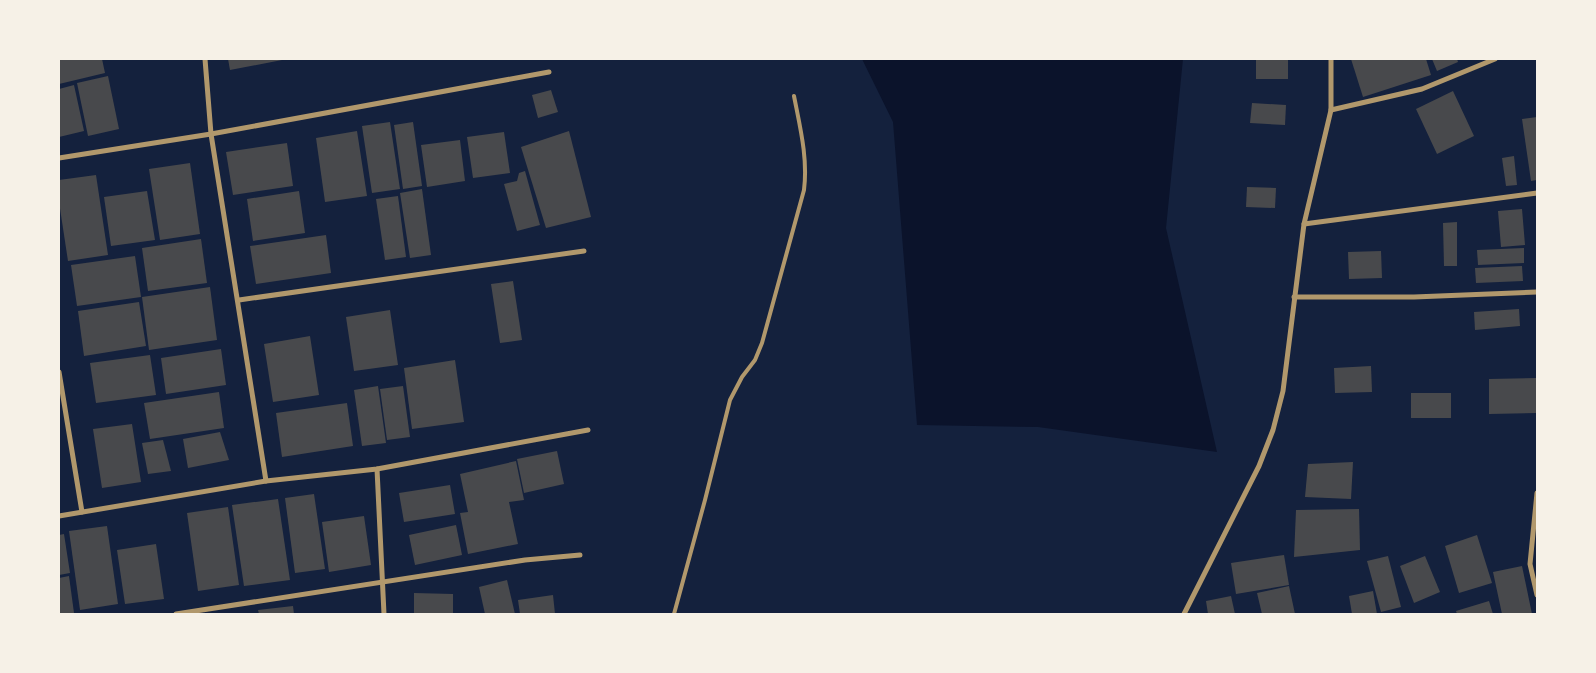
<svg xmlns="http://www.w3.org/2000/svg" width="1596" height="673" viewBox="0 0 1596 673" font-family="'Public Sans',sans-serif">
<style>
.water{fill:#0b132b}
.building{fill:#48494c}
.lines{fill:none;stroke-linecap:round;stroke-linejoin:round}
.service{stroke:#b1986c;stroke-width:4}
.minor{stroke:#b1986c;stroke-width:5}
</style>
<rect width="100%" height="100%" fill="#14213d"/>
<!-- water -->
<polygon class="water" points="862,59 1183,59 1166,228 1217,452 1038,427 917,425 893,122"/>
<!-- building -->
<g class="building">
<polygon points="59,59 102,59 105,73 59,84"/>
<polygon points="228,59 282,59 282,60 230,70"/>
<rect x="1256" y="59" width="32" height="20"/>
<polygon points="1351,59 1426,59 1431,75 1363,97"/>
<polygon points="1432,59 1457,59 1458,62 1437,71"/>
<polygon points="108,76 119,129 88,136 77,83"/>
<polygon points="74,85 84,131 59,137 59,89"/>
<polygon points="551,90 558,112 538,118 532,95"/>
<polygon points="1453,91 1474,136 1437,154 1416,109"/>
<polygon points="1252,103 1286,105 1285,125 1250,123"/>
<polygon points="1537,117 1537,180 1531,181 1522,119"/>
<polygon points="390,122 400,189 372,193 362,126"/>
<polygon points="413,122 422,186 403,189 394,125"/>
<polygon points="357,131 367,196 325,202 316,138"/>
<polygon points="569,131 591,217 546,228 521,147"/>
<polygon points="504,132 510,173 473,178 467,137"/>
<polygon points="460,140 465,181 427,187 421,145"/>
<polygon points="287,143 293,186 233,195 226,152"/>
<polygon points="1514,156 1517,185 1506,186 1502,158"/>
<polygon points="190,163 200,234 160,240 149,169"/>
<polygon points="525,171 540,225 517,231 504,184 517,181 519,173"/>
<polygon points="96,175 108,255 68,261 59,202 59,180"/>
<polygon points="1247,187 1276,188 1275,208 1246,207"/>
<polygon points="422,189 431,255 410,258 400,193"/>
<polygon points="147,191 155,240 111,246 104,197"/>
<polygon points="299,191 305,233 253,241 247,199"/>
<polygon points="398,196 406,257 385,260 376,199"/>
<polygon points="1522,209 1525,245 1501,247 1498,211"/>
<polygon points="1457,222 1457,266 1444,266 1443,223"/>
<polygon points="326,235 331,273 256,284 250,246"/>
<polygon points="201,239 207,283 148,291 142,248"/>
<polygon points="1524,248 1524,263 1478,265 1477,250"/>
<polygon points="1381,251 1382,278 1349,279 1348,252"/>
<polygon points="135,256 141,297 77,306 71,265"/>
<polygon points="1522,266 1523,281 1476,283 1475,268"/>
<polygon points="513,281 522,340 500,343 491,284"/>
<polygon points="210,287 217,340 149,350 142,297"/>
<polygon points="139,302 146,346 84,356 78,311"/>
<polygon points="1519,309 1520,326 1475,330 1474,312"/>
<polygon points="390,310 398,365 354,371 346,317"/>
<polygon points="310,336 319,395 273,402 264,344"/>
<polygon points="221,349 226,385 166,394 161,358"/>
<polygon points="150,355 156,395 96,403 90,363"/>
<polygon points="455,360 464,422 412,429 404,368"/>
<polygon points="1371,366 1372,392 1335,393 1334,368"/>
<polygon points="1536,378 1536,413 1489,414 1489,379"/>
<polygon points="378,386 386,443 362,446 354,390"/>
<polygon points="403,386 410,437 387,440 380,389"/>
<polygon points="219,392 224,428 150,439 144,403"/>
<rect x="1411" y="393" width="40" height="25"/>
<polygon points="347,403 353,446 282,457 276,413"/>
<polygon points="132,424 141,482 102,488 93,429"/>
<polygon points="220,432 229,460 188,468 183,439"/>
<polygon points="163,440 171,471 148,474 142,443"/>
<polygon points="557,451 564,484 524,493 517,459"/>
<polygon points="516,461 524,500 509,502 518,544 468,554 460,513 468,512 460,474"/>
<polygon points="1353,462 1351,499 1305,497 1308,464"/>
<polygon points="450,485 455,514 404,522 399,493"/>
<polygon points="314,494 325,569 295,573 285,498"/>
<polygon points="278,499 290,580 244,586 232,505"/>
<polygon points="228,507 239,585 198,591 187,513"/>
<polygon points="1359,509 1360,550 1294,557 1296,510"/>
<polygon points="364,516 371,565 329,572 322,522"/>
<polygon points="456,525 462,555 415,565 409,535"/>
<polygon points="107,526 118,604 80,610 69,531"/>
<polygon points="64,534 70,573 59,575 59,535"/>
<polygon points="1477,535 1492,583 1459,593 1445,546"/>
<polygon points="156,544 164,599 125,604 117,550"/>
<polygon points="1284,555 1289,585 1236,594 1231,563"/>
<polygon points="1388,556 1401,607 1381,612 1367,561"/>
<polygon points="1425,556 1440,592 1414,603 1400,566"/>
<polygon points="1522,566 1532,614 1502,614 1493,572"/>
<polygon points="69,576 74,613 59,614 59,578"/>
<polygon points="507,580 515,614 485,614 479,587"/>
<polygon points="1289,586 1295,614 1262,614 1257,593"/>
<polygon points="1373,591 1377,614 1352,614 1349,596"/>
<polygon points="414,593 453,594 453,614 414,614"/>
<polygon points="553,595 555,614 520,614 518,600"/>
<polygon points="1231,596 1235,614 1208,614 1206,601"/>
<polygon points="1489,601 1493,614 1457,614 1456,611"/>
<polygon points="293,606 294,614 259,614 258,610"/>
</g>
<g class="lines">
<!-- service -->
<path class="service" d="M674,614L705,500L730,400L742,377L755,360L762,343L804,190C808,158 800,127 794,96"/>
<!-- minor -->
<g class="minor">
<polyline points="205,59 211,134 266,481"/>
<polyline points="1331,110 1422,89 1495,59"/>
<polyline points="59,158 211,134 549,72"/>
<polyline points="1304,224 1537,193"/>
<polyline points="1294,297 1414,297 1537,292"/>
<polyline points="239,300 584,251"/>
<polyline points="59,372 82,512"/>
<polyline points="377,469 384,614"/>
<polyline points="1537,493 1530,564 1537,595"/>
<polyline points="59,516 266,481 377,469 588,430"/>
<polyline points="176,614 525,560 580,555"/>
<polyline points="1184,614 1259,466 1273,430 1283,391 1304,224 1331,110 1331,59"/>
</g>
</g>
<!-- border -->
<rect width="1596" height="673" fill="none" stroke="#f6f1e7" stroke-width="120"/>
</svg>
